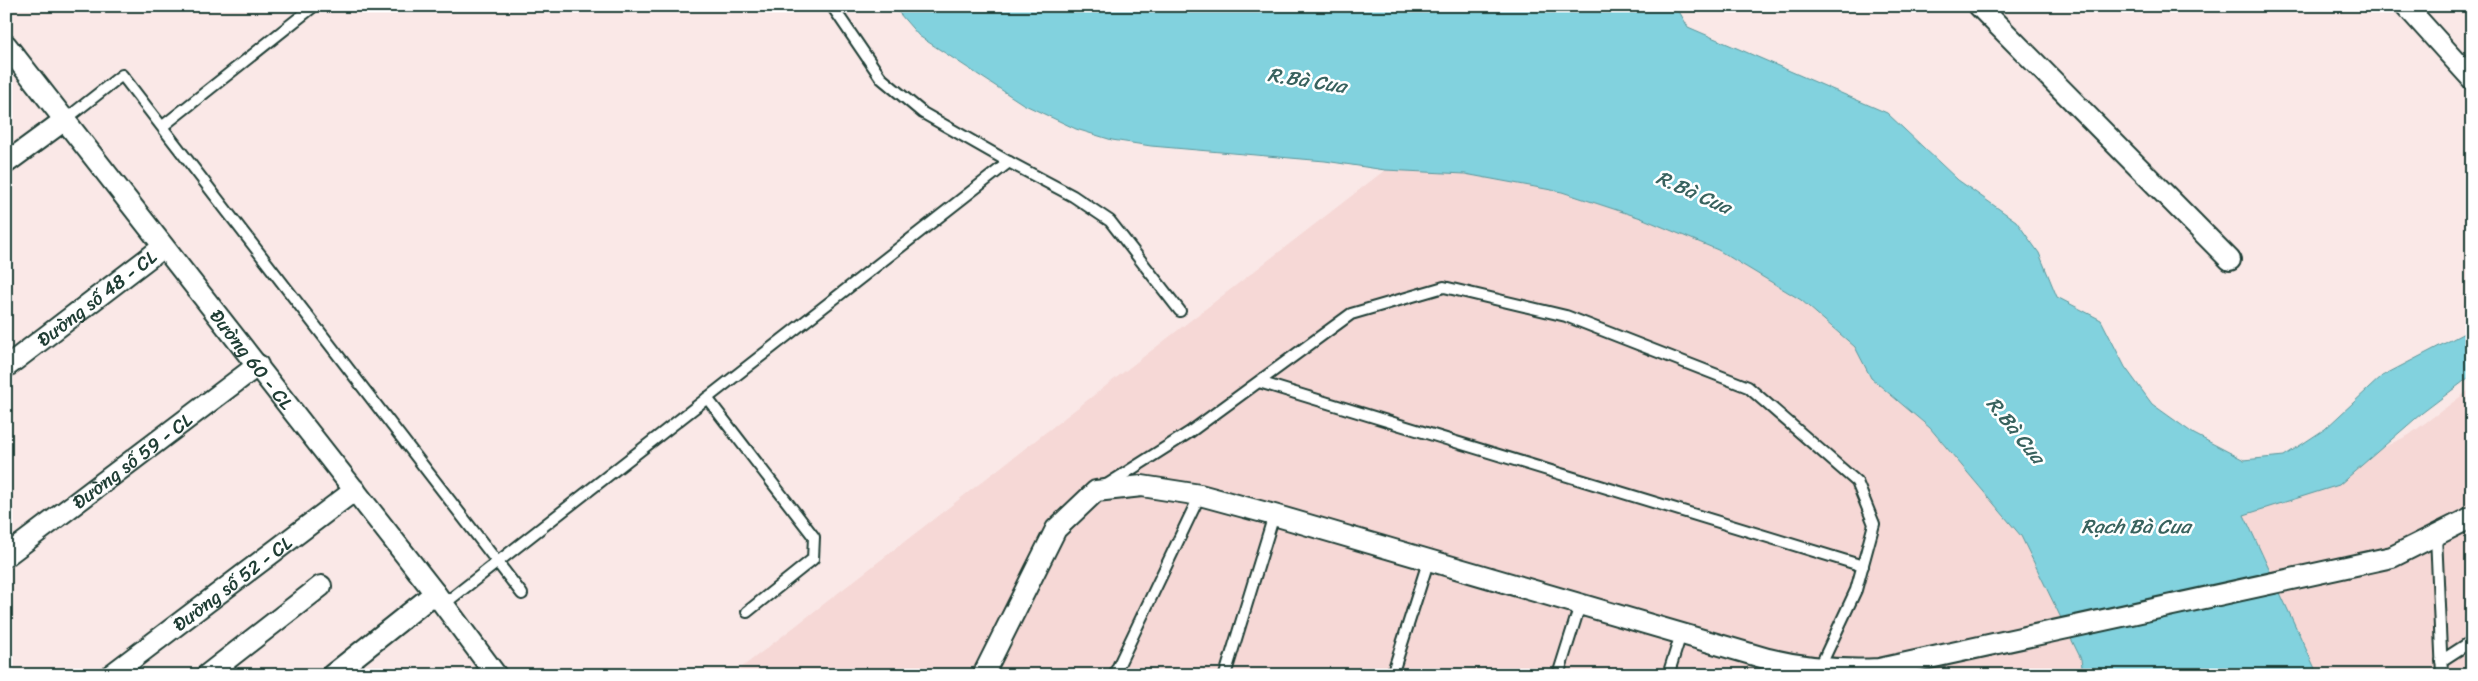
<svg xmlns="http://www.w3.org/2000/svg" width="2478" height="681" viewBox="0 0 2478 681" font-family="Sriracha,sans-serif">
<style>
.built{fill:#f6d8d6}
.water{fill:#82d2de;stroke:#5a969a}
.lines{fill:none;stroke-linecap:round;stroke-linejoin:round}
.lane-casing{stroke:#1f3d34;stroke-width:14}
.street-casing{stroke:#1f3d34;stroke-width:24}
.lane{stroke:#fff;stroke-width:10}
.street{stroke:#fff;stroke-width:20}
.labels{text-anchor:middle;stroke-width:5;stroke-linejoin:round;paint-order:stroke}
.street-label{font-size:19px;fill:#1f3d34;stroke:#fff}
.water-label{font-size:20px;font-style:italic;fill:#38625e;stroke:#fff}
</style>
<rect width="100%" height="100%" fill="#fae8e7"/>
<filter id="ink" filterUnits="userSpaceOnUse"><feTurbulence type="fractalNoise" baseFrequency=".02" numOctaves="2"/><feDisplacementMap in="SourceGraphic" scale="10" xChannelSelector="R" yChannelSelector="G"/><feConvolveMatrix kernelMatrix="1 2 1 2 8 2 1 2 1" color-interpolation-filters="sRGB"/></filter>
<g filter="url(#ink)">
<!-- built -->
<g class="built">
<polygon points="1385,170 1465,174 1562,192 1641,218 1718,250 1801,300 1855,347 1871,378 1930,428 2021,536 2081,659 2083,675 732,675"/>
<polygon points="2472,388 2472,675 2318,675 2244,515 2409,435"/>
</g>
<!-- water -->
<polygon class="water" points="893,6 1676,6 1688,27 1887,113 1958,180 2016,221 2039,253 2057,297 2101,320 2125,367 2152,404 2194,434 2244,460 2284,456 2325,429 2382,376 2472,329 2472,375 2422,413 2339,485 2244,515 2318,675 2083,675 2081,659 2021,536 1930,428 1871,378 1855,347 1801,300 1718,250 1641,218 1562,192 1465,174 1385,170 1325,161 1151,146 1112,140 1076,129 1023,104 919,36"/>
<g class="lines">
<defs>
<g id="lane">
<polyline points="832,6 881,78 923,113 1009,162 1073,196 1110,221 1180,311"/>
<polyline points="66,119 122,75 522,594"/>
<polyline points="163,126 314,6"/>
<polyline points="1259,382 1863,566"/>
<polyline points="707,398 814,537 813,559 747,612"/>
<polyline points="1105,486 1190,432 1351,314 1444,287 1566,316 1748,387 1857,482 1874,524 1856,590 1819,669"/>
<polyline points="2436,535 2442,675"/>
<polyline points="444,604 1009,162"/>
<polyline points="2441,661 2472,641"/>
<polyline points="1114,675 1200,495"/>
<polyline points="1225,675 1274,515"/>
<polyline points="1392,675 1429,559"/>
<polyline points="1558,675 1580,605"/>
<polyline points="1668,675 1681,634"/>
</g>
<g id="street">
<polyline points="1979,6 2230,260"/>
<polyline points="2406,6 2472,79"/>
<path id="s1" d="M6,45L435,593L496,675"/>
<polyline points="6,163 66,119"/>
<path id="s2" d="M6,367L163,247"/>
<path id="s3" d="M6,556L258,365"/>
<path id="s4" d="M111,675L355,490"/>
<polyline points="207,675 321,586"/>
<polyline points="332,675 435,593"/>
<path d="M983,675L1056,529L1096,491L1142,486L1200,495L1274,515L1768,659C1805,668 1840,671 1879,669L2392,557L2472,517"/>
</g>
</defs>
<!-- lane casing -->
<use href="#lane" class="lane-casing"/>
<!-- street casing -->
<use href="#street" class="street-casing"/>
<!-- lane -->
<use href="#lane" class="lane"/>
<!-- street -->
<use href="#street" class="street"/>
</g>
</g>
<g class="labels">
<!-- street labels -->
<g class="street-label">
<text dy="7" stroke="none"><textPath href="#s2" startOffset="114">Đường số 48 - CL</textPath></text>
<text dy="7" stroke="none"><textPath href="#s1" startOffset="399">Đường 60 - CL</textPath></text>
<text dy="7" stroke="none"><textPath href="#s3" startOffset="158">Đường số 59 - CL</textPath></text>
<text dy="7" stroke="none"><textPath href="#s4" startOffset="152">Đường số 52 - CL</textPath></text>
</g>
<!-- water labels -->
<g class="water-label">
<text transform="translate(1307 80) rotate(9)" y="7">R.Bà Cua</text>
<text transform="translate(1694 192) rotate(24)" y="7">R.Bà Cua</text>
<text transform="translate(2016 430) rotate(51)" y="7">R.Bà Cua</text>
<text x="2136" y="533">Rạch Bà Cua</text>
</g>
</g>
<!-- margin -->
<rect width="2478" height="681" fill="none" stroke="#fff" stroke-width="25"/>
<rect x="12" y="12" width="2453" height="656" fill="none" stroke="#1f3d34" stroke-width="2" filter="url(#ink)"/>
</svg>
